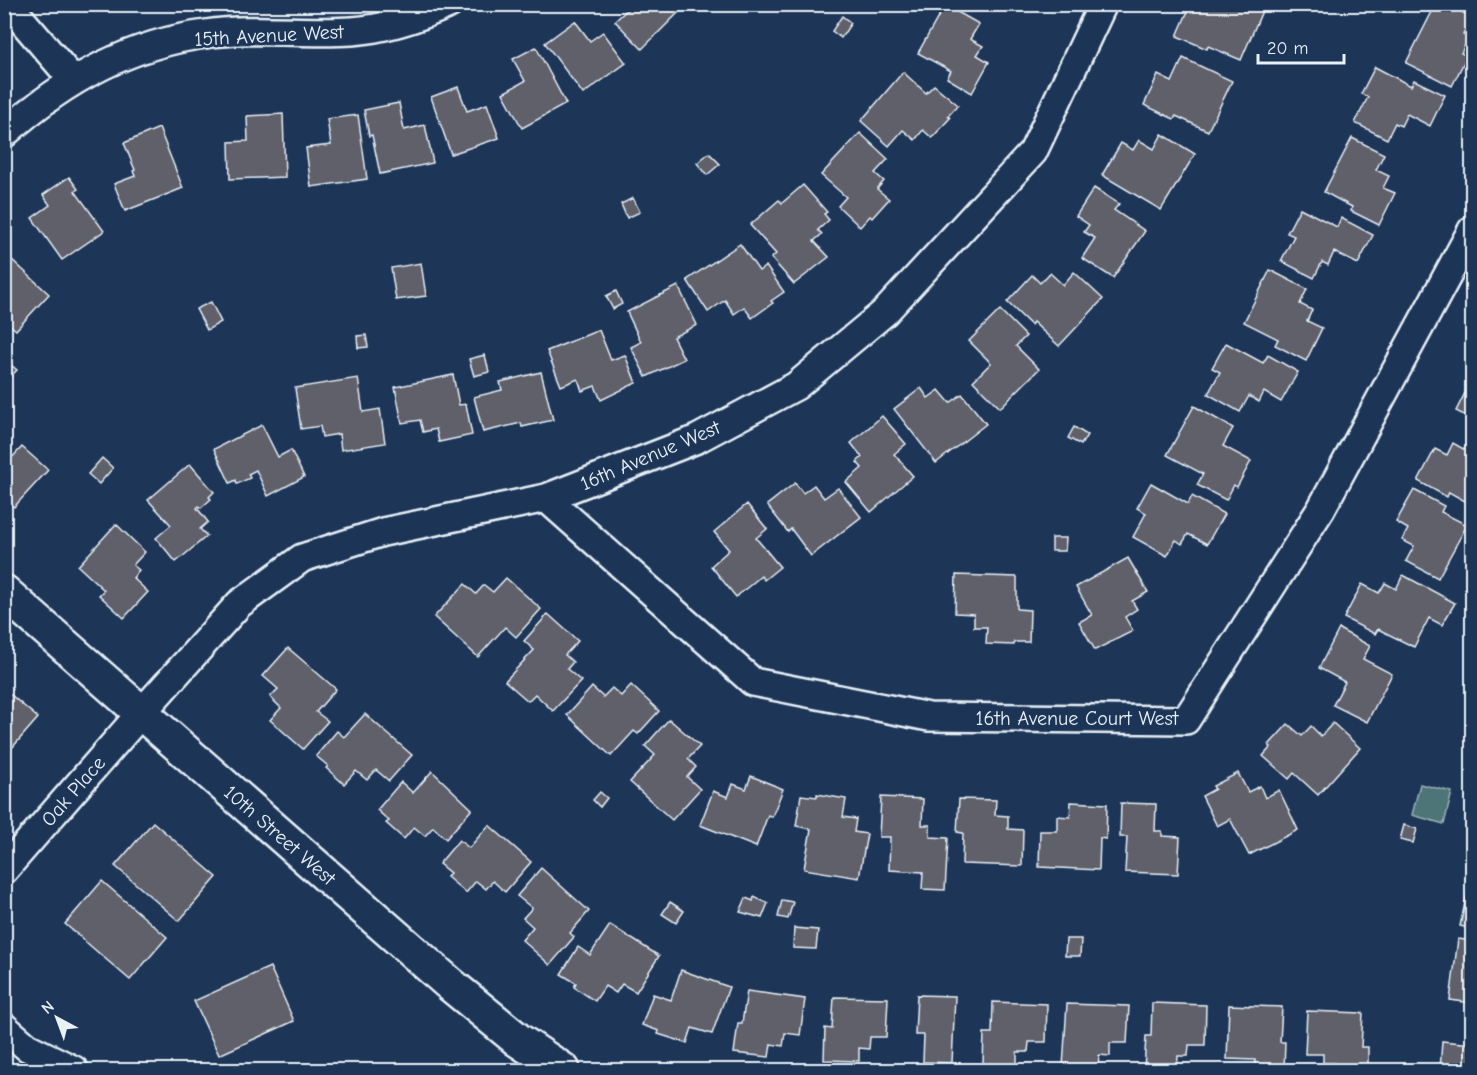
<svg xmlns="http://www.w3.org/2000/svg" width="1477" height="1075" viewBox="0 0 1477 1075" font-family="'Comic Neue',sans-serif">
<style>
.green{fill:#4d7478;stroke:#9ab2b8;stroke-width:1.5}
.building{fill:#60606a;stroke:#e8f1f8;stroke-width:1.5}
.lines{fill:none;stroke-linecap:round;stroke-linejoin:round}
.minor-casing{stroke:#e8f1f8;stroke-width:32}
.tertiary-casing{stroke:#e8f1f8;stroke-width:38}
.minor{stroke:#1d3557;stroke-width:27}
.tertiary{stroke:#1d3557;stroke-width:33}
.labels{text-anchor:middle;stroke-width:5;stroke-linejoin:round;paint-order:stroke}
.street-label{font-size:20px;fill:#e8f1f8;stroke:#1d3557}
</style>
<rect width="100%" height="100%" fill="#1d3557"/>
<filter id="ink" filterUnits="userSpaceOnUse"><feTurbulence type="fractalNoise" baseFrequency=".0167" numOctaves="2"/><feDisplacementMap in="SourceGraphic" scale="12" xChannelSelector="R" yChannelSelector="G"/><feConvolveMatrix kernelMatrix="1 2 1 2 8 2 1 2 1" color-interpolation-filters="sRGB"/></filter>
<g filter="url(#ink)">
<!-- green -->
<polygon class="green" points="1420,784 1452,792 1444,824 1412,815"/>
<!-- building -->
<g class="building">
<polygon points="627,4 674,4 680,11 642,49 615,21 630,7"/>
<polygon points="1191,4 1204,9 1205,4 1265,4 1241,60 1208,46 1207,49 1177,36"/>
<polygon points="1436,4 1447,4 1471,17 1463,35 1469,38 1461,53 1467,56 1452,86 1406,63"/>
<polygon points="945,5 979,24 970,39 983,46 977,55 989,62 972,93 947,78 951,71 918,53"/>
<polygon points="842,16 851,23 841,38 832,31"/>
<polygon points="575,21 590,41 603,32 626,63 583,94 545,43"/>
<polygon points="536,47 566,104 522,128 503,93 525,81 513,59"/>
<polygon points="1183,58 1232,81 1208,131 1176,116 1174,119 1144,105 1158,75 1172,82"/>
<polygon points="1375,67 1411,86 1414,80 1445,95 1430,126 1407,114 1401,126 1395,123 1387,139 1355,123 1368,97 1361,94"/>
<polygon points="903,72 926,93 934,85 958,105 948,116 950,118 932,138 923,130 915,140 903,130 889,146 861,121"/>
<polygon points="458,87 467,111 487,104 499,138 451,154 431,97"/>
<polygon points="399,103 404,130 425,125 433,163 380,174 372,135 369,136 364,110"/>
<polygon points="283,114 285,177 230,179 229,142 248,141 247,116"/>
<polygon points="358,115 367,179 311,187 306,148 331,145 327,119"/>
<polygon points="159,128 183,188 125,211 114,184 135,176 133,171 135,170 124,143"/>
<polygon points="860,133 888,159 875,173 884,181 877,189 889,199 872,218 870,216 860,227 838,206 846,197 821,175"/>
<polygon points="1162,134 1195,154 1161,210 1102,175 1121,143 1133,150 1139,140 1154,149"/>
<polygon points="1352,138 1384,154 1376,170 1389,176 1383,188 1395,193 1379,225 1351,211 1352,207 1324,192"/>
<polygon points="709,153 720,164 707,175 697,163"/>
<polygon points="69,177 78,189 75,191 104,231 62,260 32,218 50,205 43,195"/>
<polygon points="803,185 827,212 824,214 829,220 818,230 822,234 814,241 829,257 794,284 771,258 776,254 750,225 779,200 782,203"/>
<polygon points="1094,188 1119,204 1114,210 1145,231 1113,278 1082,258 1095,238 1084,232 1089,225 1076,216"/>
<polygon points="633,198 640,212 627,218 621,204"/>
<polygon points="1300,208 1337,227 1341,218 1373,235 1358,264 1334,252 1328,265 1322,262 1314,278 1281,261 1294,236 1287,233"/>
<polygon points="740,244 759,271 766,266 784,292 771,301 773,303 752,318 744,307 734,314 725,300 708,312 687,280"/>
<polygon points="10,258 49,294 16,330 4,320 4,264"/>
<polygon points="421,263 426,296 396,300 391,268"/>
<polygon points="1270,270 1307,289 1300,304 1312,310 1307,321 1322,328 1306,361 1275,345 1278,339 1244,322"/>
<polygon points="1074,272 1103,299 1059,346 1033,322 1031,325 1007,302 1032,275 1040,283 1050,273 1063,285"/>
<polygon points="678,286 697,325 673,337 684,359 646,377 631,347 641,342 627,312"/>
<polygon points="616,291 622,304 613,309 606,296"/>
<polygon points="211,302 221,322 207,330 196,309"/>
<polygon points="1000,310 1026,336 1016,346 1039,369 1000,408 973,381 991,363 969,341"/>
<polygon points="599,330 611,360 625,355 636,383 601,400 595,386 582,391 578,379 561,386 547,351"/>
<polygon points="366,335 368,347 358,348 357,336"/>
<polygon points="1226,343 1263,363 1268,355 1298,372 1281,402 1264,392 1259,402 1249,396 1240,412 1208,394 1220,372 1212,368"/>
<polygon points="485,355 489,372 474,376 469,359"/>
<polygon points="4,359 17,370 4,383"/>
<polygon points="541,372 553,420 522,427 521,423 483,432 474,397 502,390 500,382"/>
<polygon points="453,375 459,405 466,404 472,435 439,442 436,429 423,432 420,420 402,423 395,387"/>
<polygon points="358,378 363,412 380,409 385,443 341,450 339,434 322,437 320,426 301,429 295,388"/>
<polygon points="1472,379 1472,419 1456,411"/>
<polygon points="921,388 928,398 939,390 950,403 962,394 986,424 936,463 894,409"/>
<polygon points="1194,406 1233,428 1223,446 1251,461 1237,487 1234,485 1226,500 1197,485 1203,474 1167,455"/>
<polygon points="882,416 906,444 894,454 913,476 871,512 846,482 862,468 857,462 862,457 851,443"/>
<polygon points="262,425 278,457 291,450 304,477 268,496 256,470 248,474 250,478 237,484 236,480 230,483 214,449"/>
<polygon points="1074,427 1087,435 1081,445 1068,438"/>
<polygon points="1472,436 1472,505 1449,492 1447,497 1418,481 1435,449 1447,455 1453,443 1465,450"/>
<polygon points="22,447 48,470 14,507 4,498 4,466"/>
<polygon points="102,458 113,468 99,484 88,474"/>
<polygon points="190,464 214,492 209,497 211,499 201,508 199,506 197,508 208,522 200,529 207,536 176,562 156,538 171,525 148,500"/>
<polygon points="795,483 803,493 814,485 824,498 838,488 861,517 811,556 791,529 788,532 767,505"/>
<polygon points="1151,483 1188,504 1192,496 1224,514 1207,544 1188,534 1182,544 1176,540 1167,556 1133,537 1146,513 1137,508"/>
<polygon points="1414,490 1444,506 1441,512 1467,525 1438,578 1406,561 1414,546 1402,540 1408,529 1396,522"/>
<polygon points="747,504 767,529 756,538 780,567 764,580 761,576 736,597 711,566 729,550 714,532"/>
<polygon points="116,524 145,552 133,565 139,570 133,578 148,592 124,618 99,595 104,590 78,566"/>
<polygon points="1052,538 1066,538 1065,551 1052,551"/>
<polygon points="1128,558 1148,592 1132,601 1137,609 1125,617 1133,631 1095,650 1079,622 1092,615 1076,587"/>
<polygon points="956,575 1017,577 1017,609 1030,610 1029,642 1014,642 1014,645 986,644 987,627 974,627 974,614 955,613"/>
<polygon points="1403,575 1455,603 1442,625 1429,618 1414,647 1378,629 1375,634 1344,618 1362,584 1379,593 1385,583 1396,589"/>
<polygon points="506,578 541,609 516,637 505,627 478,657 434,617 465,584 476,594 484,585 493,592"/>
<polygon points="548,614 578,641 565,655 573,662 567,669 581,681 553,711 535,694 528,701 505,681 534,650 524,641"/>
<polygon points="1339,629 1370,646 1363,659 1392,674 1367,722 1333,705 1345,682 1319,668"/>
<polygon points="288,648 336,689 316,712 328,721 303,749 270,720 281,708 270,697 278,689 263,676"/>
<polygon points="631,685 659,711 638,734 634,731 611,756 567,715 592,687 603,697 612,688 621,696"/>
<polygon points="4,689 38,718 4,757"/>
<polygon points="365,714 412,755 389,781 376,770 367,780 356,771 344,784 326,768 328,766 316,756 337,731 344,737"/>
<polygon points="669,719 700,746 688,759 696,767 687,777 700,789 672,820 630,782 655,755 645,746"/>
<polygon points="1333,723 1360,748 1318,795 1294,773 1289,779 1263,756 1271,747 1269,745 1288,724 1302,736 1311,726 1321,736"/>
<polygon points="432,771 472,809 446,839 433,827 425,836 414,827 404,839 386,823 389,821 377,810 401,782 413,793"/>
<polygon points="1238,773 1248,792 1260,786 1265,798 1279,790 1298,830 1249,855 1230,819 1217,826 1202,796 1215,789 1213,786"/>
<polygon points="751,776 783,789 772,817 768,815 756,847 700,825 713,791 728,797 733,784 746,789"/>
<polygon points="600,792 607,798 600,807 593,800"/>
<polygon points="817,794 846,799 843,817 856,819 854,832 867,834 859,878 804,869 811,829 796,826 801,795 817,797"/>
<polygon points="881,797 923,799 922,825 930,825 930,837 948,838 945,890 922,889 923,872 889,870 890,837 879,837"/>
<polygon points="959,799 996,800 995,815 1008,816 1008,829 1023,830 1022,866 962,864 963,833 957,832"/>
<polygon points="1071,802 1107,804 1106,839 1100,838 1099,870 1039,867 1040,831 1057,831 1057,816 1070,817"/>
<polygon points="1121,803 1156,804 1155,831 1162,831 1162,836 1180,837 1178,874 1125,872 1127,837 1120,837"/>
<polygon points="153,822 217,877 179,921 115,866"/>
<polygon points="489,825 531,862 505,892 493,881 486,889 476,881 466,893 447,877 450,873 439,864 459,840 469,848"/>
<polygon points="1404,825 1417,829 1413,843 1400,840"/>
<polygon points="541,868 589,911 570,933 574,937 550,965 522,940 533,927 523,918 532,908 517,896"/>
<polygon points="1472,871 1472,929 1460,926"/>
<polygon points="102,881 167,937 130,980 65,924"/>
<polygon points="754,897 768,903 762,918 740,912 746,898 753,901"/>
<polygon points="782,900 793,902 788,919 778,917"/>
<polygon points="670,902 684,911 676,923 662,914"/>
<polygon points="610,925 659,956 636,992 622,984 616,993 605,986 595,1001 574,987 576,983 561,974 578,947 590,955"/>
<polygon points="794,928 818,930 816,949 793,948"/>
<polygon points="1066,939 1081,939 1080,956 1065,956"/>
<polygon points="1458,939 1472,941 1472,1003 1450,1000"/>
<polygon points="270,967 294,1021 219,1055 194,1001"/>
<polygon points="681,970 729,987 712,1034 692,1028 687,1043 658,1034 659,1031 642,1025 653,994 671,1000"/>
<polygon points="747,991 805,999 800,1035 785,1033 783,1046 771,1044 769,1057 734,1053 738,1023 742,1023"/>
<polygon points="917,995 955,996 952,1063 923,1062 924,1035 915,1035"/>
<polygon points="834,997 888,998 886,1037 870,1037 869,1049 859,1048 859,1061 824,1060 825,1028 832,1029"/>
<polygon points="993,1002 1047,1004 1046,1042 1029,1042 1028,1052 1017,1052 1017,1065 983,1064 984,1033 992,1033"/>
<polygon points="1152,1003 1206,1005 1205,1045 1189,1045 1188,1056 1178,1056 1177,1070 1144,1070 1146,1036 1151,1036"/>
<polygon points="1067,1004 1129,1006 1127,1043 1110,1043 1110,1056 1099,1055 1098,1068 1063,1067"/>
<polygon points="1229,1005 1282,1007 1280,1042 1285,1042 1284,1070 1255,1070 1255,1060 1227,1059"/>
<polygon points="1307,1011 1363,1013 1361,1047 1368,1047 1368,1070 1335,1070 1335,1063 1323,1063 1323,1054 1305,1054"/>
<polygon points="1442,1041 1472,1044 1472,1070 1440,1070"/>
</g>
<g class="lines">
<defs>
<g id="minor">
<polyline points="8,4 73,80"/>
<path d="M4,134C61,82 129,44 206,34C254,27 304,34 352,31C383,29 420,17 449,4"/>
<polyline points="546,498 753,682 929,717 1186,720 1321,509 1472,230"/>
<polyline points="4,870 142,712 239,604 302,558 383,532 546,498 697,439 796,386 885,312 1033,152 1103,4"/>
<polyline points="4,1027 27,1047 74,1070"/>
</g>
<polyline id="tertiary" points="4,592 451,985 518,1040 563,1070"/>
</defs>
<!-- minor casing -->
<use href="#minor" class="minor-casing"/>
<!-- tertiary casing -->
<use href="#tertiary" class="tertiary-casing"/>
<!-- minor -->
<use href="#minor" class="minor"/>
<!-- tertiary -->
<use href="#tertiary" class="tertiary"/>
</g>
</g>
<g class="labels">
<!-- street labels -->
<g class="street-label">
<text transform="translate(269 35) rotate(-3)" y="7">15th Avenue West</text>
<text transform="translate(650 455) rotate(-23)" y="7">16th Avenue West</text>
<text x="1077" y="725">16th Avenue Court West</text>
<text transform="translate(73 791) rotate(-49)" y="7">Oak Place</text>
<text transform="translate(280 835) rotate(41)" y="7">10th Street West</text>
</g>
</g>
<!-- margin -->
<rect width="1477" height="1075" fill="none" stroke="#1d3557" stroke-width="24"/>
<rect x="12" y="12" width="1453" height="1051" fill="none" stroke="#e8f1f8" stroke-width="2" filter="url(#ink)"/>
<!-- north arrow -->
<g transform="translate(57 1018) rotate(319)" stroke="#1d3557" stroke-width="4.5" paint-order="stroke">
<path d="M0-4.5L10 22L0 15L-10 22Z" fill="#e8f1f8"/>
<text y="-9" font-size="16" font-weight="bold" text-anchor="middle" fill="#e8f1f8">N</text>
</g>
<!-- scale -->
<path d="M1258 54v9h86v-9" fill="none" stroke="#e8f1f8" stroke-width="3"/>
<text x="1267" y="54" font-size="18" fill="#e8f1f8" stroke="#1d3557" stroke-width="4.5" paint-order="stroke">20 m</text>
</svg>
